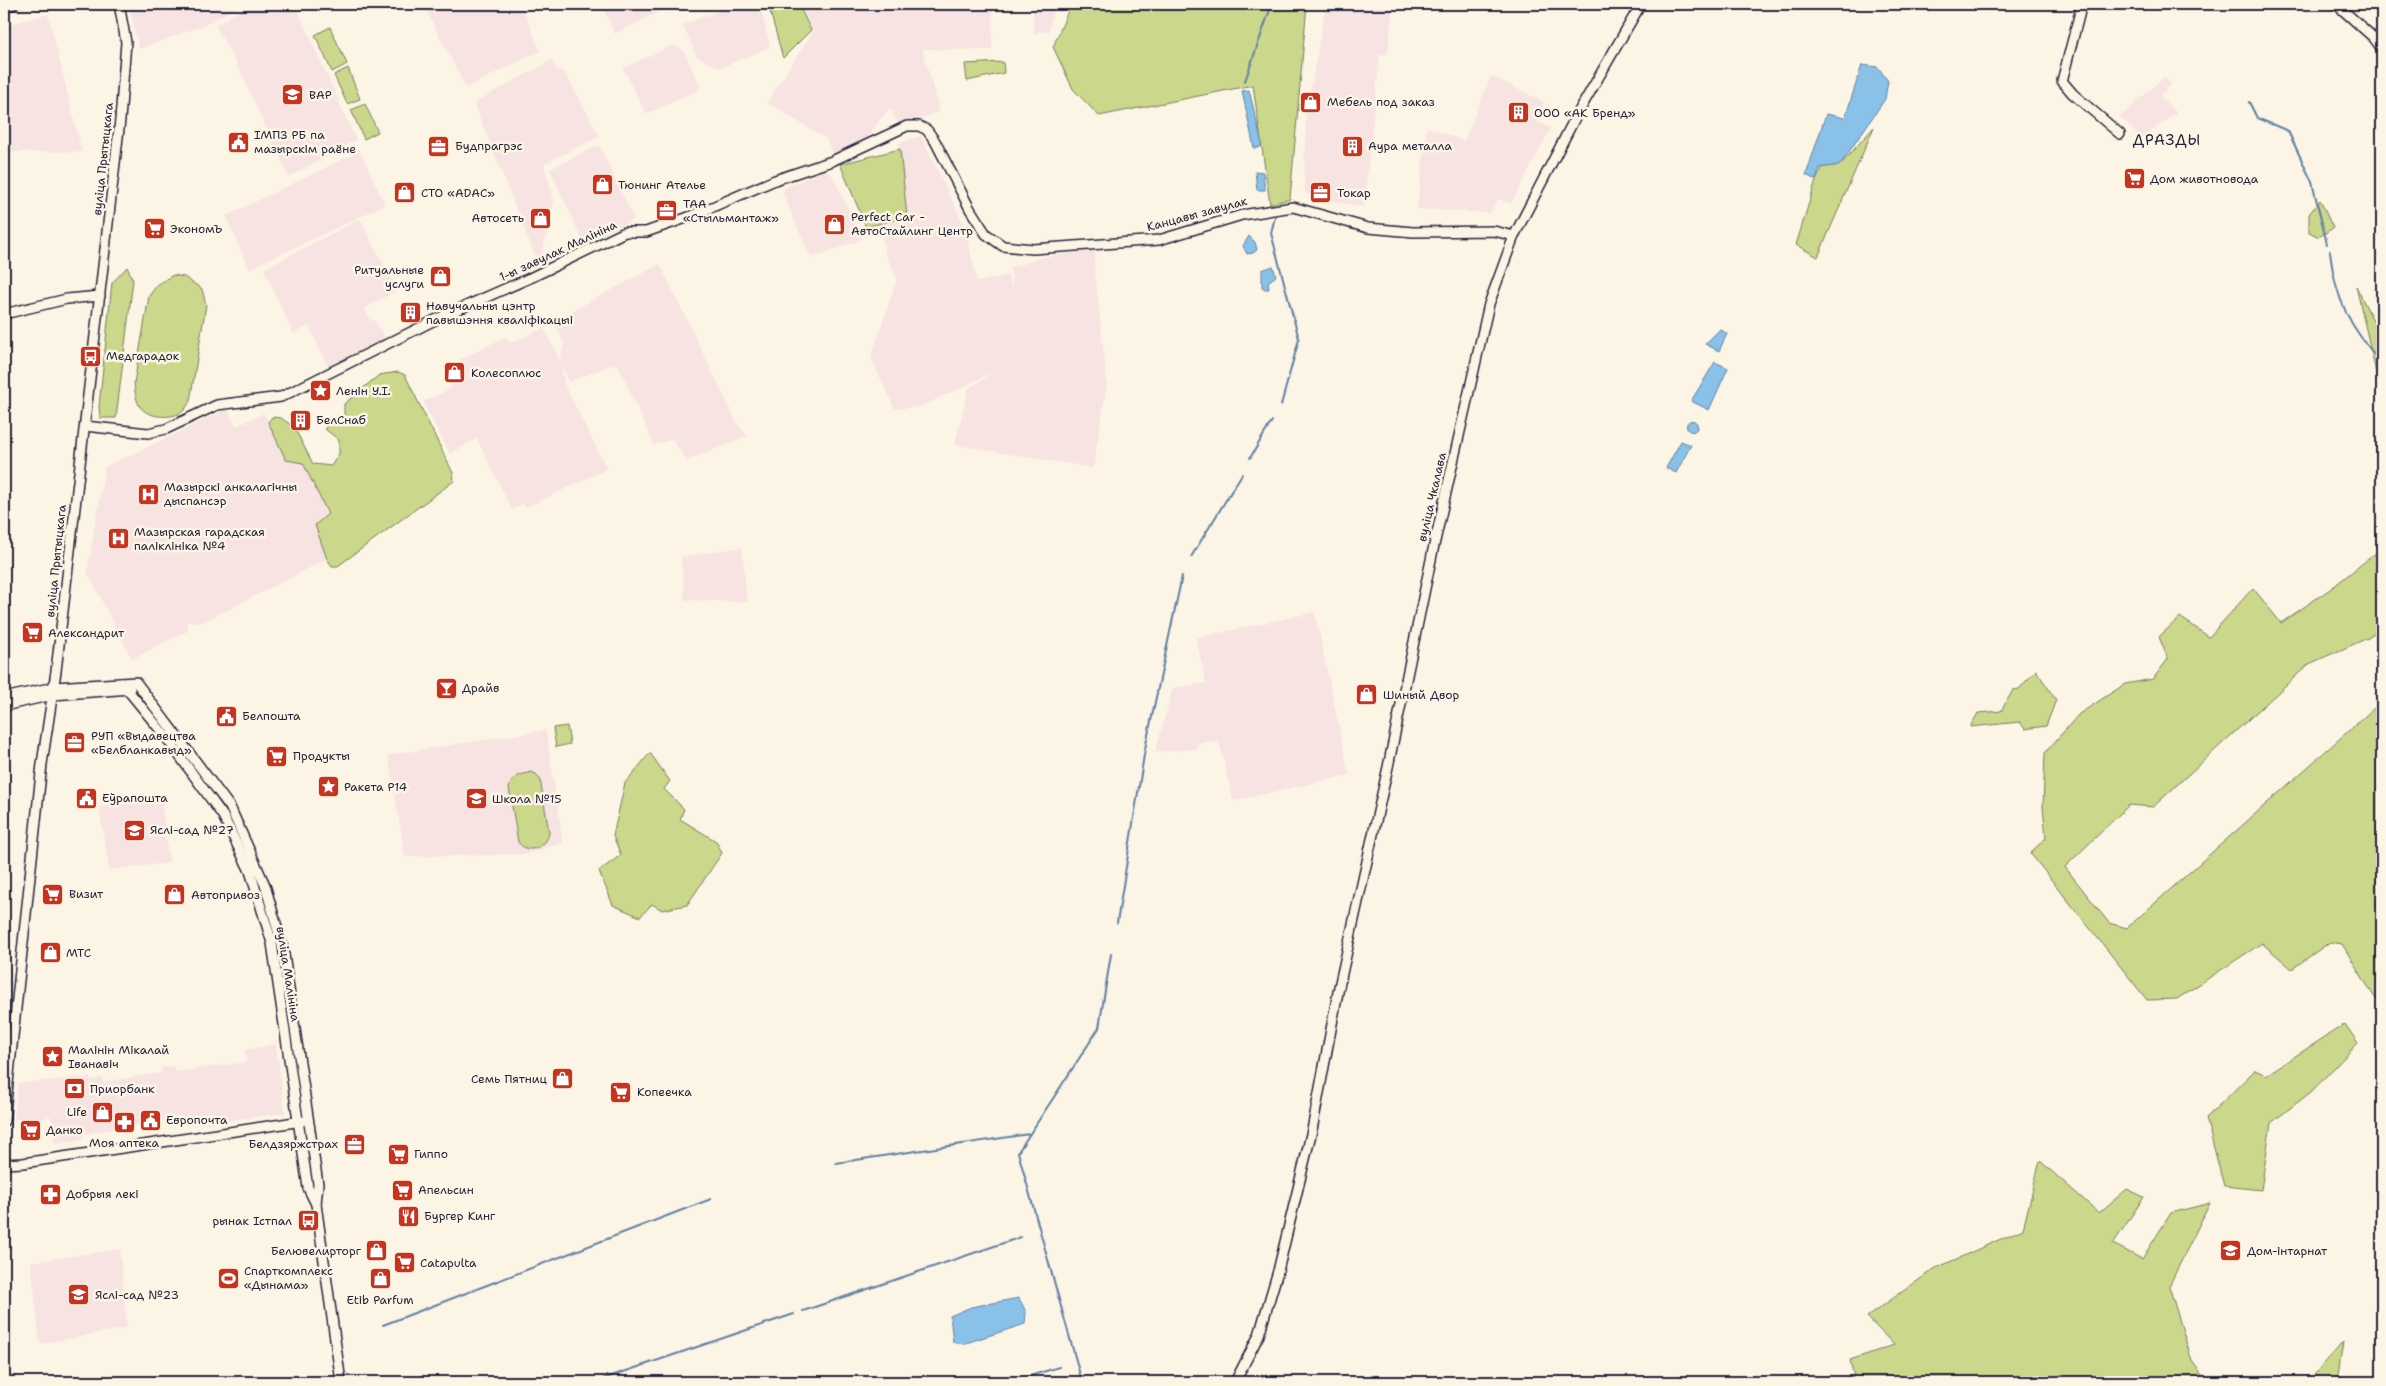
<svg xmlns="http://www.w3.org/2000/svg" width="2386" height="1386" viewBox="0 0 2386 1386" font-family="'Shantell Sans',sans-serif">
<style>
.built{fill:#f7e3e1}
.green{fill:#cbd78a;stroke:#767c62}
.water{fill:#89c1e8;stroke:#6081a3}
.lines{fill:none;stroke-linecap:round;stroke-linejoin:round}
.stream{stroke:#6081a3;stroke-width:2}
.secondary-casing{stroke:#22223b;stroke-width:12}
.secondary{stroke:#fcf5e5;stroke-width:9}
.labels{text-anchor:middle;stroke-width:5;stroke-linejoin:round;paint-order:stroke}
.poi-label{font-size:12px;fill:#22223b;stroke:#fcf5e5;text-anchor:start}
.street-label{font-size:12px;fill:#22223b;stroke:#fcf5e5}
.quarter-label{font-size:15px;letter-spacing:1px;fill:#22223b;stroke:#fcf5e5}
</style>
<rect width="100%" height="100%" fill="#fcf5e5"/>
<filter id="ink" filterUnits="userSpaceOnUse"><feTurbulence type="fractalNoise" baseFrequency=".02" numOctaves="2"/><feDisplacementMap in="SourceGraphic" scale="10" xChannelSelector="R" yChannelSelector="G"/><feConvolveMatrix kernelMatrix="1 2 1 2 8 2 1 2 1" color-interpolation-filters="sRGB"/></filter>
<g filter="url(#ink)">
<!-- built -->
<g class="built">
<polygon points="129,4 243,4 205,25 139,49"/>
<polygon points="252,4 295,4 356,140 289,177 239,69 215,25"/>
<polygon points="423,4 521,4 540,51 466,88"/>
<polygon points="601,4 669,4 670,6 615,34"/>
<polygon points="742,4 760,4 770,47 720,68 697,57 683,25 725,8"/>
<polygon points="800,4 993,4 992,50 922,49 940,111 900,127 890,108 881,118 868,138 833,155 826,139 767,102 813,31"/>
<polygon points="1033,4 1054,4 1049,31 1034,33"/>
<polygon points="1326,4 1393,4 1388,54 1380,55 1364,207 1317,198 1305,193 1304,178 1306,114"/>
<polygon points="48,14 82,152 4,152 4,26"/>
<polygon points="673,45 684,51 701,89 646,114 623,68"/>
<polygon points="552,60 556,68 565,73 600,136 544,164 554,201 539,266 474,103"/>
<polygon points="1491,76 1544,102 1536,121 1551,128 1511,204 1498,199 1490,213 1417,209 1427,127 1464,141"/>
<polygon points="2164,77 2171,84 2160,96 2177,113 2141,138 2120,117"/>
<polygon points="921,136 965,227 977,282 1007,275 1013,288 1010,268 1044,257 1096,250 1094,263 1107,385 1093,468 955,445 968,389 997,371 922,406 895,409 871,358 897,278 885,254 880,226 907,217 899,143"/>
<polygon points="599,145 634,219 584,244 550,169"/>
<polygon points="360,151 385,205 249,269 226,216"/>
<polygon points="825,170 833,176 863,239 811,258 783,194 784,188"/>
<polygon points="360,219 397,290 364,309 371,321 374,319 386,340 329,369 309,326 293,334 264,269"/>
<polygon points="660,264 738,425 748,436 687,461 672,439 654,445 617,363 569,382 561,365 565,386 607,469 525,508 523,504 512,510 477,439 450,454 423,402 452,388 446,375 463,367 459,360 505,337 510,343 544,328 560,361 564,344 555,320"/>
<polygon points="228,409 236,426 264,413 286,460 303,463 329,514 315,525 327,559 204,622 186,622 189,630 132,659 87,572 105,467"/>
<polygon points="742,547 747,602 685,600 681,557"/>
<polygon points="1315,612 1349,775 1233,801 1219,741 1198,743 1198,749 1155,752 1173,688 1206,683 1196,638"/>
<polygon points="546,730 563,843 525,854 405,857 388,755"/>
<polygon points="161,799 169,863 109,870 99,807"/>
<polygon points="276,1044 285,1113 186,1126 183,1117 83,1134 84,1139 55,1143 53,1125 50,1116 34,1122 28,1118 14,1119 18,1083 90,1077 91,1081 102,1077 103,1082 161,1073 162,1067 173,1066 175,1072 247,1062 245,1050"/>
<polygon points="120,1249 127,1328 40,1344 31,1262"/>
</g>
<!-- green -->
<g class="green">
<polygon points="768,4 798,4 811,30 783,58"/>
<polygon points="1071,4 1307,4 1290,199 1270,204 1253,85 1099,116 1073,89 1053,47"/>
<polygon points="330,27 347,64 332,72 315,35"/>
<polygon points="1003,62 1004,73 967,81 965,64"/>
<polygon points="348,68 360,99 347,104 334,75"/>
<polygon points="365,104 378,132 364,139 351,110"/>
<polygon points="1874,127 1818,257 1796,245 1816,180 1823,167 1840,165"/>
<polygon points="900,149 907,217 866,227 840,164"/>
<polygon points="2320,200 2333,228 2319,237 2309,232 2309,214"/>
<polygon points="127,267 133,280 116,418 100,418 99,406 112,283"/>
<path d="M173,275L184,277L202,289L206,305L190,401C188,404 186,409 183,411C174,419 151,418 142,409C136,403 135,392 134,383L149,296L157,285Z"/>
<polygon points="2356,286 2382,339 2382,404 2380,390"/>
<polygon points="398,372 405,375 453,473 454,481 338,566 332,566 327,559 315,525 328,514 303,463 286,460 268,422 272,417 281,418 294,427 313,464 331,466 339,454 339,440 325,429 328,422 337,423 344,418 344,404 379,375"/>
<polygon points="2382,548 2382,624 2370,637 2309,664 2153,807 2129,805 2065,867 2109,923 2127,928 2382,701 2382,1000 2375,998 2342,944 2330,942 2292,969 2262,943 2177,999 2147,1000 2030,853 2046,838 2043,807 2045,753 2079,714 2125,684 2153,679 2168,659 2159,637 2180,617 2209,637 2253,588 2281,623 2333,587"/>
<polygon points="2036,670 2056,700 2046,726 2025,729 2020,722 1970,727 1978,713 2001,711 2013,690 2019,689"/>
<polygon points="567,726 570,744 556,747 553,728"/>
<polygon points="650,753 670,781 664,789 684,809 680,819 716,841 722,853 687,905 662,910 652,904 640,917 613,905 599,871 621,855 613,836 625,783"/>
<path d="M531,772L536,774L540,779L549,832C548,847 528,856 518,842L509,788C512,776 520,775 531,772Z"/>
<polygon points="2345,1024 2358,1043 2311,1092 2271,1123 2261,1190 2224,1186 2206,1118 2255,1070 2266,1075"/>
<polygon points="2040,1161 2099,1213 2127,1189 2144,1197 2113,1244 2142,1259 2171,1213 2210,1203 2169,1286 2192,1361 2207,1382 1855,1382 1850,1360 1894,1345 1867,1317 1934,1269 2023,1229"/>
<polygon points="2343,1342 2337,1382 2308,1382"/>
</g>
<!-- water -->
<g class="water">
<polygon points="1862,65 1878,67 1888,81 1885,99 1840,165 1820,168 1816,180 1806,175 1826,114 1845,118"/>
<polygon points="1249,90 1262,144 1259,148 1254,148 1242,91"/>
<polygon points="1255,171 1263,172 1265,190 1257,190"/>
<polygon points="1249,236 1255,242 1257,250 1253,253 1247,254 1243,246"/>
<polygon points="1273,266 1276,276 1268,282 1269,289 1265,289 1262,287 1262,270"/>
<polygon points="1720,329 1727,334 1719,351 1705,344"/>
<polygon points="1715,362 1728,368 1709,410 1691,401"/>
<circle cx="1692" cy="426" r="5.5"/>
<polygon points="1681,441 1691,445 1676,473 1666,468"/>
<polygon points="1019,1298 1026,1312 1025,1324 963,1344 953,1342 950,1316 971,1307"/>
</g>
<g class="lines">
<!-- stream -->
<g class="stream">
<polyline points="1245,81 1272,4"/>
<polyline points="2249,102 2257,118 2288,131 2312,182 2327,244"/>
<polyline points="1275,217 1271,233 1299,339 1281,405"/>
<path d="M2330,251C2335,299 2350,328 2382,363"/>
<polyline points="1250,458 1272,421"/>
<polyline points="1191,557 1242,474"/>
<polyline points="1117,923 1145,749 1182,576"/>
<polyline points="836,1163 1029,1134"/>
<polyline points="803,1311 1021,1237"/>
<polyline points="383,1325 711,1199"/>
<polyline points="594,1382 794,1314"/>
<polyline points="1010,1382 1059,1367"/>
<polyline points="1082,1382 1018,1152 1099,1028 1111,954"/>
</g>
<defs>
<g id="secondary">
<polyline points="2082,4 2062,81 2073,94 2120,134"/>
<polyline points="2336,4 2374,38 2382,49"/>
<polyline points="4,7 14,4"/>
<polyline points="4,314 67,299 100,296"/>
<polyline points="85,426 148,433 166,429 217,405 281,397 441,317 532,277 625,232 646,232 689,217 775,180 832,161 907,126 919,126 927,130 935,141 970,209 986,234 1003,246 1033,249 1159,240 1242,215 1293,207 1368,228 1413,232 1494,231 1514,236"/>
<polyline points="122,683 166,737 223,816 250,871 272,943 308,1188 316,1204"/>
<polyline points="4,698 54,687 136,682 230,807 265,885 283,948 318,1184 316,1204 341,1382"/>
<polyline points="4,706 53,695 130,689"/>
<polyline points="4,1121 42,764 56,671 120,120 126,42 119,4"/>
<polyline points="4,1164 23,1163 302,1121"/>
<polyline points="1235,1382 1259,1335 1278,1271 1312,1130 1339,987 1388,767 1433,550 1489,304 1514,236 1575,118 1641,4"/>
</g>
</defs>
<!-- secondary casing -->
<use href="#secondary" class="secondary-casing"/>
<!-- secondary -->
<use href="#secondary" class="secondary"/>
</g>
</g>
<!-- icons -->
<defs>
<symbol id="university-square" viewBox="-11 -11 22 22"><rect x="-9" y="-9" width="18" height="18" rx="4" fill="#c8321e" stroke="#fcf5e5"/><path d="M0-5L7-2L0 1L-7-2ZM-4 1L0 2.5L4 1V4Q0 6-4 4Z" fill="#fff"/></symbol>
<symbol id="shop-square" viewBox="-11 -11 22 22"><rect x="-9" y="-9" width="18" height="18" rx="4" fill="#c8321e" stroke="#fcf5e5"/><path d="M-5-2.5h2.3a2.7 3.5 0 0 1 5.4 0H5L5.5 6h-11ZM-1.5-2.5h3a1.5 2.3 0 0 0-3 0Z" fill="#fff"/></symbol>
<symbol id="building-square" viewBox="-11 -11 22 22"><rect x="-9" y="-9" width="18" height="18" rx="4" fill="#c8321e" stroke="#fcf5e5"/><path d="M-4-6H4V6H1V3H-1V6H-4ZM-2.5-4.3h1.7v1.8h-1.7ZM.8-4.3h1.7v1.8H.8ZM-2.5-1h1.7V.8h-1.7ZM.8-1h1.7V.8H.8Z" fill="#fff"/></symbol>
<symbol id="civic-square" viewBox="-11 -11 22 22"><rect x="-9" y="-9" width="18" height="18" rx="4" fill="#c8321e" stroke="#fcf5e5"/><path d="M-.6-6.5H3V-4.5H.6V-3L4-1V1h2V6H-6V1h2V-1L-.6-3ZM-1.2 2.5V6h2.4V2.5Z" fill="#fff"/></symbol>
<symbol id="office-square" viewBox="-11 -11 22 22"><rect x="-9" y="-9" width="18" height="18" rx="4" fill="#c8321e" stroke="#fcf5e5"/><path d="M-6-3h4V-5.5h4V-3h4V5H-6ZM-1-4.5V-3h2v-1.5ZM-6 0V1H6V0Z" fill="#fff"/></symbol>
<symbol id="supermarket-square" viewBox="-11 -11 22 22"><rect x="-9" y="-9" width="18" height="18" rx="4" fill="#c8321e" stroke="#fcf5e5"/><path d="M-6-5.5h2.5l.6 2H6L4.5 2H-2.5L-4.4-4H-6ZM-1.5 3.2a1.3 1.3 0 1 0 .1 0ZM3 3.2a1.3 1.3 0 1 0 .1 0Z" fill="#fff"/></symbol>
<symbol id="bus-square" viewBox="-11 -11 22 22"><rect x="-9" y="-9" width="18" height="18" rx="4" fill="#c8321e" stroke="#fcf5e5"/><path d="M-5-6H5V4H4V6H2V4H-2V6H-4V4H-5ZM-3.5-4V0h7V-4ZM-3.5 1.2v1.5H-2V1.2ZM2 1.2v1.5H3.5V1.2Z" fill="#fff"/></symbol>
<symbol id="sight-square" viewBox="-11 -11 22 22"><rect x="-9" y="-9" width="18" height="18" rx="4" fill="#c8321e" stroke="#fcf5e5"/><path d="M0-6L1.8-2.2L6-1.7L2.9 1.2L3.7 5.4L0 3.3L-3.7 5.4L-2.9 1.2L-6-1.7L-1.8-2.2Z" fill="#fff"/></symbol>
<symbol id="hospital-square" viewBox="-11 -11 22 22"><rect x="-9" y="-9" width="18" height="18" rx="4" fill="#c8321e" stroke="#fcf5e5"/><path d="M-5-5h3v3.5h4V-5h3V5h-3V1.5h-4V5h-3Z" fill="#fff"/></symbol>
<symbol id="bar-square" viewBox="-11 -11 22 22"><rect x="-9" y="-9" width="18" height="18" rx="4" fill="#c8321e" stroke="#fcf5e5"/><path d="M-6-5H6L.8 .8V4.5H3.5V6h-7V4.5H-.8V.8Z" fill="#fff"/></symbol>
<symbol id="school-square" viewBox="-11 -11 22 22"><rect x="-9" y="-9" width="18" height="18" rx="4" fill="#c8321e" stroke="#fcf5e5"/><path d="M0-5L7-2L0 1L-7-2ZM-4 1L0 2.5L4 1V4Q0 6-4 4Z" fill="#fff"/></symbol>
<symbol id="bank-square" viewBox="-11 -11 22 22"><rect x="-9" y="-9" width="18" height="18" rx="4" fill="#c8321e" stroke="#fcf5e5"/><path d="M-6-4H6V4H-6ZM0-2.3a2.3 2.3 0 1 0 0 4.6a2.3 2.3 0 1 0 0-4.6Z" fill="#fff"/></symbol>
<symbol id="pharmacy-square" viewBox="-11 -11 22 22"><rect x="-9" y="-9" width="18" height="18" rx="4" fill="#c8321e" stroke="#fcf5e5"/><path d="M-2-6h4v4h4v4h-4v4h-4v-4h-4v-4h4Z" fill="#fff"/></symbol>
<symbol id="restaurant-square" viewBox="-11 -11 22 22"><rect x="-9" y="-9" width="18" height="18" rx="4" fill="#c8321e" stroke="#fcf5e5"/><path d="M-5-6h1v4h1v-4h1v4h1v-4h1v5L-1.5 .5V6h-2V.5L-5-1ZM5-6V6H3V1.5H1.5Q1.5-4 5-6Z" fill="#fff"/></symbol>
<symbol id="stadium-square" viewBox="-11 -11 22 22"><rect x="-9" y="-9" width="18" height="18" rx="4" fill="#c8321e" stroke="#fcf5e5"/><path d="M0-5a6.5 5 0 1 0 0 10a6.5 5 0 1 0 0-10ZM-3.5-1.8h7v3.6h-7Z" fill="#fff"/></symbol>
</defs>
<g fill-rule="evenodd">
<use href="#university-square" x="280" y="82" width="25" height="25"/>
<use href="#shop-square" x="1298" y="90" width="25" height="25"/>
<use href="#building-square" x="1506" y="100" width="25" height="25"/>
<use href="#civic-square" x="226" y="130" width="25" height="25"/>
<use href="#office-square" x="426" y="134" width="25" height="25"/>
<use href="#building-square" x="1340" y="134" width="25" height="25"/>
<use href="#supermarket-square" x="2122" y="166" width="25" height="25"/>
<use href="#shop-square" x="590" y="172" width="25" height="25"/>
<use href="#shop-square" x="392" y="180" width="25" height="25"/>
<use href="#office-square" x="1308" y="180" width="25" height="25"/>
<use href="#office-square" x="654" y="198" width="25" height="25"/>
<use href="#shop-square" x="528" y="206" width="25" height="25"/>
<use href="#shop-square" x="822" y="212" width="25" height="25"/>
<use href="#supermarket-square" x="142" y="216" width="25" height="25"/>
<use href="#shop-square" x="428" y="264" width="25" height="25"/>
<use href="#building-square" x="398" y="300" width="25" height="25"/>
<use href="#bus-square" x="78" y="344" width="25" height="25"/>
<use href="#shop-square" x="442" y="360" width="25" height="25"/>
<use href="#sight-square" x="308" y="378" width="25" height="25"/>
<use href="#building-square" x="288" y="408" width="25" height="25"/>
<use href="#hospital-square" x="136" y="482" width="25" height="25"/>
<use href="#hospital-square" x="106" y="526" width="25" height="25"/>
<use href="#supermarket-square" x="20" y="620" width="25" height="25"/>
<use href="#bar-square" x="434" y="676" width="25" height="25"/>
<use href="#shop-square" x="1354" y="682" width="25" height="25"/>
<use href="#civic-square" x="214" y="704" width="25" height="25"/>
<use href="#office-square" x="62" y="730" width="25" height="25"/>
<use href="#supermarket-square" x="264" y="744" width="25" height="25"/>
<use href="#sight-square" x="316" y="774" width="25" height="25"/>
<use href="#civic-square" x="74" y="786" width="25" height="25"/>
<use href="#school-square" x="464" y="786" width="25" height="25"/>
<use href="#school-square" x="122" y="818" width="25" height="25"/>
<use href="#supermarket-square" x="40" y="882" width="25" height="25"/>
<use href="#shop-square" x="162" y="882" width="25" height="25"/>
<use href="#shop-square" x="38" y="940" width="25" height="25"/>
<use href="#sight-square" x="40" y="1044" width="25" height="25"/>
<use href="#shop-square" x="550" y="1066" width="25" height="25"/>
<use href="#bank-square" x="62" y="1076" width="25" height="25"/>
<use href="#supermarket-square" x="608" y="1080" width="25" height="25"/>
<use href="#shop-square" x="90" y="1100" width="25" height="25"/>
<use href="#civic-square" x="138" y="1108" width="25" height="25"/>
<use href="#pharmacy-square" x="112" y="1110" width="25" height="25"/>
<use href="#supermarket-square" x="18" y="1118" width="25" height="25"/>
<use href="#office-square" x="342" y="1132" width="25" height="25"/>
<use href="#supermarket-square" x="386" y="1142" width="25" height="25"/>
<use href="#supermarket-square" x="390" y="1178" width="25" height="25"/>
<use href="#pharmacy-square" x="38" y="1182" width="25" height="25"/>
<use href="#restaurant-square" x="396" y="1204" width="25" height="25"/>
<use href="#bus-square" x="296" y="1208" width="25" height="25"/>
<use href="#shop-square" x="364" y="1238" width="25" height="25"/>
<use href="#school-square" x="2218" y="1238" width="25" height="25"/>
<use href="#supermarket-square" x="392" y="1250" width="25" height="25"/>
<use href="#stadium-square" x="216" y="1266" width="25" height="25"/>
<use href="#shop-square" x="368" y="1266" width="25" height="25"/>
<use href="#school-square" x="66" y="1282" width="25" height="25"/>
</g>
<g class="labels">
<!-- poi labels -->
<g class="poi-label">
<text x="309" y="99">ВАР</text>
<text x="1327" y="106">Мебель под заказ</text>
<text x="1534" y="117">ООО «АК Бренд»</text>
<text x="254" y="139">ІМПЗ РБ па<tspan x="254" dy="14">мазырскім раёне</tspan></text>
<text x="455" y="150">Будпрагрэс</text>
<text x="1368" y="150">Аура металла</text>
<text x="2150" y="183">Дом животновода</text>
<text x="618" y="189">Тюнинг Ателье</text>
<text x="421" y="197">СТО «ADAC»</text>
<text x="1337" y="197">Токар</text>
<text x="683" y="208">ТАА<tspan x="683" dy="14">«Стыльмантаж»</tspan></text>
<text x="851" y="221">Perfect Car -<tspan x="851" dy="14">АвтоСтайлинг Центр</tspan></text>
<text x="524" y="222" text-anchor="end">Автосеть</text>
<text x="170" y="233">ЭкономЪ</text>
<text x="424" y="274" text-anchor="end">Ритуальные<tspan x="424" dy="14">услуги</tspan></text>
<text x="426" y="310">Навучальны цэнтр<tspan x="426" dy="14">павышэння кваліфікацыі</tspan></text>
<text x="106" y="360">Медгарадок</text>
<text x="471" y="377">Колесоплюс</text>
<text x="336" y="395">Ленін У.І.</text>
<text x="316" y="424">БелСнаб</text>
<text x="164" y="491">Мазырскі анкалагічны<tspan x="164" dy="14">дыспансэр</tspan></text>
<text x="134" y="536">Мазырская гарадская<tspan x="134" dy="14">паліклініка №4</tspan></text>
<text x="48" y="637">Александрит</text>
<text x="462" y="692">Драйв</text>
<text x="1383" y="699">Шиный Двор</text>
<text x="242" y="720">Белпошта</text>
<text x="91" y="740">РУП «Выдавецтва<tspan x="91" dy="14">«Белбланкавыд»</tspan></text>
<text x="293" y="760">Продукты</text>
<text x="344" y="791">Ракета Р14</text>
<text x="102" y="802">Еўрапошта</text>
<text x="492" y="803">Школа №15</text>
<text x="150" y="834">Яслі-сад №27</text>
<text x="69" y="898">Визит</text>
<text x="191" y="899">Автопривоз</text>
<text x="66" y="957">МТС</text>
<text x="68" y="1054">Малінін Мікалай<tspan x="68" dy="14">Іванавіч</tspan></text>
<text x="547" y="1083" text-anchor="end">Семь Пятниц</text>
<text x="90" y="1093">Приорбанк</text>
<text x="637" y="1096">Копеечка</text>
<text x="87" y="1116" text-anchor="end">Life</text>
<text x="166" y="1124">Европочта</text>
<text x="46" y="1134">Данко</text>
<text x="124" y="1147" text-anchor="middle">Моя аптека</text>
<text x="338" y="1148" text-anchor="end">Белдзяржстрах</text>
<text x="414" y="1158">Гиппо</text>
<text x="418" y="1194">Апельсин</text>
<text x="66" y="1198">Добрыя лекі</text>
<text x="424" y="1220">Бургер Кинг</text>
<text x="292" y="1225" text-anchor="end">рынак Істпал</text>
<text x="361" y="1255" text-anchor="end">Белювелирторг</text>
<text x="2247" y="1255">Дом-інтарнат</text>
<text x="420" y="1267">Catapulta</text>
<text x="244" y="1275">Спарткомплекс<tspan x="244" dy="14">«Дынама»</tspan></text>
<text x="95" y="1299">Яслі-сад №23</text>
<text x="380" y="1304" text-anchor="middle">Etib Parfum</text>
</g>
<!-- street labels -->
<g class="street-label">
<text transform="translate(103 159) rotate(-84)" y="4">вуліца Прытыцкага</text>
<text transform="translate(1197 214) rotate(-15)" y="4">Канцавы завулак</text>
<text transform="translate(558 251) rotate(-25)" y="4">1-ы завулак Малініна</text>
<text transform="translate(1432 497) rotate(-77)" y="4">вуліца Чкалава</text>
<text transform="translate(56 561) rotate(-84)" y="4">вуліца Прытыцкага</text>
<text transform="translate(288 974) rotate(81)" y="4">вуліца Малініна</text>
</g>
<!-- quarter labels -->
<g class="quarter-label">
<text x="2167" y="145">ДРАЗДЫ</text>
</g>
</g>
<!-- margin -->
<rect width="2386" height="1386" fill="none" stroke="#fcf5e5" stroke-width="20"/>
<rect x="10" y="10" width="2366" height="1366" fill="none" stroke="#22223b" stroke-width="2" filter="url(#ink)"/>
</svg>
